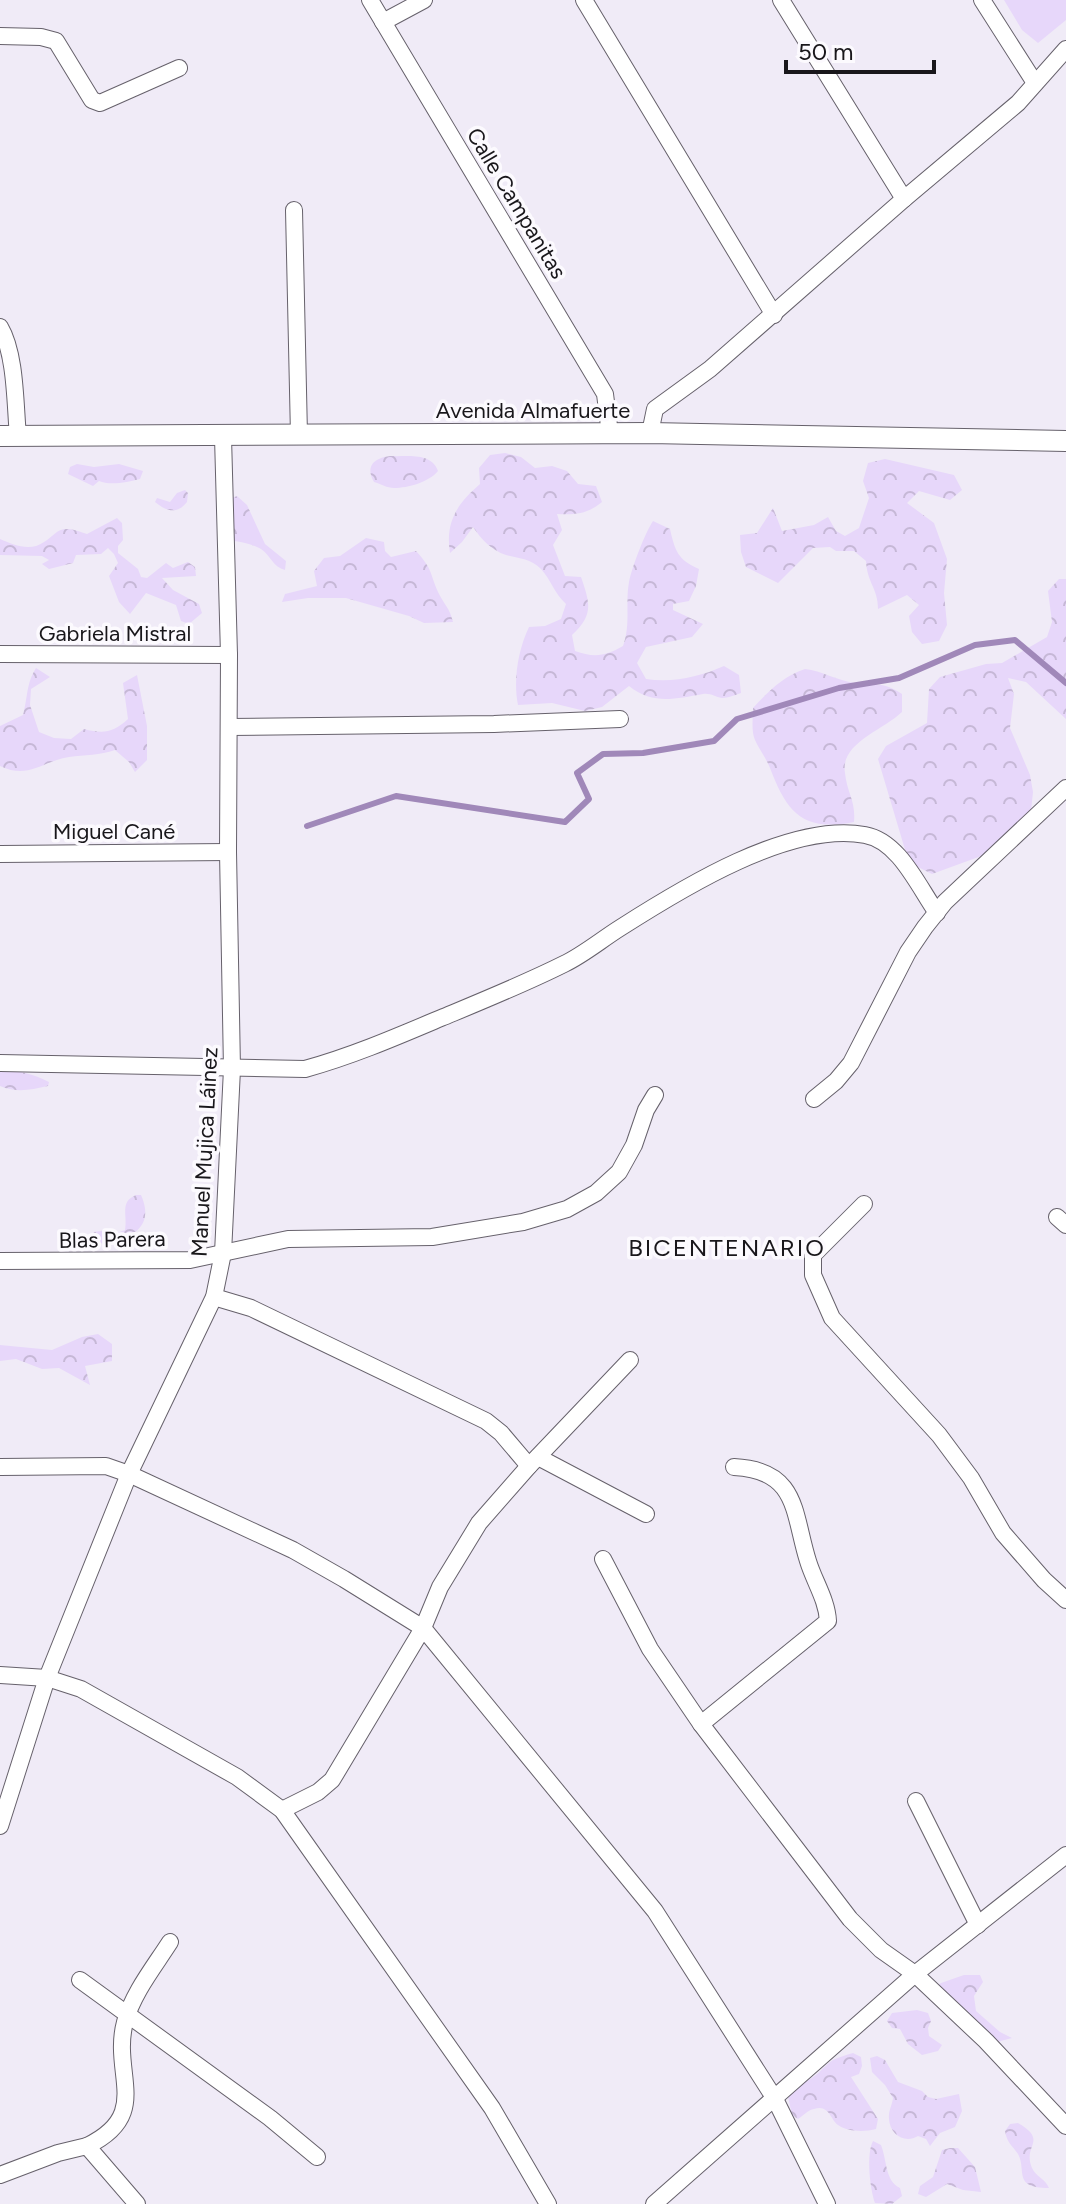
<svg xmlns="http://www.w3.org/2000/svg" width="1066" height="2204" viewBox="0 0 1066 2204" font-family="Figtree,sans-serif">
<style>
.green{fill:#e7d7fa}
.forest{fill:url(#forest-crowns)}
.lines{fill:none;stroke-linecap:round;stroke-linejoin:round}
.stream{stroke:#a088b9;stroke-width:6}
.minor-casing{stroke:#66616b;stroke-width:18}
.tertiary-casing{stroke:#66616b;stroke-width:22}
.minor{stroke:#fff;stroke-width:16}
.tertiary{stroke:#fff;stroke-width:20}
.labels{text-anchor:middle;stroke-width:7;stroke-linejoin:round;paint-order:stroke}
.street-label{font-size:22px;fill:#19171b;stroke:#fcfafe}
.neighbourhood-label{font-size:24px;letter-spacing:2px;fill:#19171b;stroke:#fcfafe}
</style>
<defs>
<pattern id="forest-crowns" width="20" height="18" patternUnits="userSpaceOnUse" patternTransform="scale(2)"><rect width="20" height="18" fill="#e7d7fa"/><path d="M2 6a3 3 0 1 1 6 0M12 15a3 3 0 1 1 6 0" fill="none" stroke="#c6b8d6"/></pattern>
</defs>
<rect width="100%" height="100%" fill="#f0ebf7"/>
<!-- green -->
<polygon class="green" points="1004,0 1066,0 1066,20 1038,43 1022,30"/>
<!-- forest -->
<g class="forest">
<path d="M505,453L521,457L535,468L552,466L567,471L578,484L596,486L602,502C587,514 576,515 557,514L562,530L553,545L565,576L581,577C590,603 594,615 572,635L575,651C594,658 606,656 623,646C631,624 625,604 629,582C632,567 645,533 653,521L670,529C675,551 678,560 699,569L696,586L689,601L673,604V610L703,624L692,637L646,647L637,663L646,679C673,683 699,677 724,666L739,675L741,693C735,695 728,698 722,698C715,697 711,693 703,694C674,699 653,705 629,686L602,707L585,711L552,703L518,705C513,680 518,650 529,627L545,626L561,619L566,604C554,593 551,580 541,569C530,558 519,559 506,555C491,550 482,540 473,527L462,542L450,553C445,522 457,504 480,484L479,468L490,455Z"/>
<path d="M390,456C408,457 431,452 438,471C429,482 408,488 394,488C387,488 381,484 374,482C365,466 374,458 390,456Z"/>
<path d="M885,459L954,475L962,490L950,500L919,491L907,503L934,523L947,559L944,593L947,625L939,641L922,644L912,632L909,616L919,605L907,595L878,609C878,588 867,583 866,561L854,551H836L830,547L813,548L778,583L746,567L741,552L740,535L757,533L773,508L782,531L814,525L828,517L836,531L845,536L859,528L869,498L863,481L868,463Z"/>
<path d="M77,464L94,467L119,464L143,471L140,479C128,482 110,486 99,481L93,486L68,474L70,467Z"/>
<path d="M185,490L188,493L187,502C177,515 166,511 155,502L157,498L170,502L177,493Z"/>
<path d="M237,496L247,505L265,544L286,561L285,570C273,567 271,556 261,549C252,544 240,541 230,541L232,498Z"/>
<path d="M117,518L122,523L123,540L118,546V553L138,569L141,577L147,578L166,563L173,568L188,562L195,567L196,576L162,578L173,590L199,604L202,613L189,624L181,621L176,605L146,593L130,614L119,602L109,576L118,563L114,554L108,548L101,554L76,555L73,563L49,569L42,564L49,560L42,556L0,555V539C14,545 30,552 44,542C53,537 56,529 67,529C73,529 81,532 87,534Z"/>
<path d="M366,538L384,542L385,551L391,557L416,551C433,570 429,571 438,592C443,603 450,608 453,622L424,623L409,616L346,598H308L282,602L285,594L317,586L314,571L324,558L340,556Z"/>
<polygon points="1059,579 1066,579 1066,719 1026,682 1008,678 1014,694 1010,728 1030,775 1033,792 1031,811 984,855 932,874 916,866 906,853 878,759 886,746 927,723 929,689 940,677 986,664 1002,663 1047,637 1052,622 1048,591"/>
<path d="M36,668L50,677L31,689L30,705L39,732L54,738L71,739L84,729C103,734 113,733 128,719L123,683L137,675L147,726V760L135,772L129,762L115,750C100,755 85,755 69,757C42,761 29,780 0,766V726L23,715C28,697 26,684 36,668Z"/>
<path d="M805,669C822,671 836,680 854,683C875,686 883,681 902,694V712C882,731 840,743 845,773C847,793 856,801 854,822C803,832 787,813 770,768C766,758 759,749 755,740C751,731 753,718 753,708C769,691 782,677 805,669Z"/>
<path d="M0,1069C17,1070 34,1074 49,1082L48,1086C30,1090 17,1093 0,1086Z"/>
<path d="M136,1195H141C157,1231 125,1241 96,1244L91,1236L94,1232L107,1230L114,1234L125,1230C128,1215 119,1202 136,1195Z"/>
<polygon points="98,1334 112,1344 112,1361 85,1366 90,1385 59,1368 42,1369 16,1359 0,1361 0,1345 52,1350 82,1337"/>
<polygon points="964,1975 980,1975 983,1982 974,1996 976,2011 1000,2032 1012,2038 997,2042 934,1988 941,1983"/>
<polygon points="917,2010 928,2013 931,2021 928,2028 929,2036 942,2045 938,2051 922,2055 908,2044 900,2029 892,2028 887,2021 892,2013"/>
<path d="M853,2053L861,2057L862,2066L859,2074L851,2077L878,2119L876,2129C865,2132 848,2132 838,2125C830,2119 829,2104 814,2109C808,2110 803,2116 798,2119L792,2115L787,2092L798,2082C813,2083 821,2068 833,2060C839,2057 846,2055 853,2053Z"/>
<path d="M877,2056L885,2060L898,2082L922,2091L928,2097L936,2099L959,2094L962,2111L955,2127L940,2133L930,2146L926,2139L918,2136C905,2144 890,2135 889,2119C888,2111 892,2106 893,2098L885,2085L872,2072L870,2058Z"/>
<path d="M1018,2123C1049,2141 1022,2145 1032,2168C1036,2177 1045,2178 1049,2188C1012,2188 1027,2170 1018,2154C1012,2145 1007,2143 1005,2131L1010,2124Z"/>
<path d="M873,2141L881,2145C887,2160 885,2181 900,2188L902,2196L892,2204L875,2203C870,2189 866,2154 873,2141Z"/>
<polygon points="950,2148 958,2148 975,2167 981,2192 963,2190 947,2184 926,2197 918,2194 920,2186 933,2177 942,2150"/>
</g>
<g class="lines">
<!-- stream -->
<polyline class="stream" points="307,826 396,796 565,822 589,799 577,773 603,754 643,753 714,741 737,719 839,688 899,678 975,645 1015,640 1066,683"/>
<defs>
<g id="minor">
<polyline points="370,0 605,394 610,434"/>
<polyline points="584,0 774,315"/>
<polyline points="781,0 904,199"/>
<polyline points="982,0 1035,83"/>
<polyline points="383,22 424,0"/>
<polyline points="0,36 41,37 56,41 92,100 100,103 179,68"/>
<polyline points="294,210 299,435"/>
<path d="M0,327C16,354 15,405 18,436"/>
<polyline points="650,433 655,409 710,369 904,199 1018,103 1066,49"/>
<polyline points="0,654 229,655"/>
<polyline points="229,727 494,724 620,719"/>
<polyline points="0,854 228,852"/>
<path d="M0,1063L305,1069C352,1056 396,1037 441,1018C482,1001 524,984 564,964C583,955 601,940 620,928C681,889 790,821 865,835C899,841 918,886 937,913"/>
<polyline points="814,1099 836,1081 851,1063 908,952 925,927 945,902 1066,788"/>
<polyline points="864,1204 813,1255 813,1275 832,1318 939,1435 971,1478 1003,1533 1044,1580 1066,1600"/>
<polyline points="1057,1217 1066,1225"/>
<polyline points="0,1261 190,1260 288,1239 432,1237 523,1222 567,1209 596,1193 619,1172 634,1145 646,1110 655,1095"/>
<polyline points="214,1297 251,1308 486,1421 501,1433 529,1466"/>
<polyline points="538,1457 646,1514"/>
<polyline points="0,1467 106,1466 129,1474 293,1550 344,1579 423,1628 655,1911 775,2099 827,2204"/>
<polyline points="603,1559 650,1649 701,1724 850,1919 881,1950 915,1974 986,2041 1066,2126"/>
<polyline points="0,1675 47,1678 81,1689 237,1777 282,1810 492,2108 548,2204"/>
<path d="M701,1724L828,1621C827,1600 814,1581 808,1561C793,1514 799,1470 734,1467"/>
<polyline points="916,1801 978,1925"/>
<polyline points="282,1810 318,1792 332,1780 423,1628 440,1587 479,1523 529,1466 630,1360"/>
<polyline points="0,1826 47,1678 129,1474 214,1297 223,1253 232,1069 228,852 229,655 223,437"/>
<polyline points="80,1980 270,2118 317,2157"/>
<path d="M87,2146C153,2114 111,2074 125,2022C133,1993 154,1967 170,1942"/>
<polyline points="0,2175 58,2153 87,2146 137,2204"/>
<polyline points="654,2204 915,1974 1066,1855"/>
</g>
<polyline id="tertiary" points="0,436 650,433 1066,441"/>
</defs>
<!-- minor casing -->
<use href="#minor" class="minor-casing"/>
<!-- tertiary casing -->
<use href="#tertiary" class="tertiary-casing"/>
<!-- minor -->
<use href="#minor" class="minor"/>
<!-- tertiary -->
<use href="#tertiary" class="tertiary"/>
</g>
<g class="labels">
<!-- street labels -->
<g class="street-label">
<text transform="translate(517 203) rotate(59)" y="8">Calle Campanitas</text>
<text x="533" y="418">Avenida Almafuerte</text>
<text x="115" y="641">Gabriela Mistral</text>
<text x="114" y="839">Miguel Cané</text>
<text transform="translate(204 1152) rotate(-87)" y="8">Manuel Mujica Láinez</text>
<text transform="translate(112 1239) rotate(-1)" y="8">Blas Parera</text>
</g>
<!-- neighbourhood labels -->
<g class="neighbourhood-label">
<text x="727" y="1256">BICENTENARIO</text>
</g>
</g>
<!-- scale -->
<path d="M786 60v12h148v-12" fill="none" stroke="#19171b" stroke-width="4"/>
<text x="798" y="60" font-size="24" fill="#19171b" stroke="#fcfafe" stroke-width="6" paint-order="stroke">50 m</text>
</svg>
